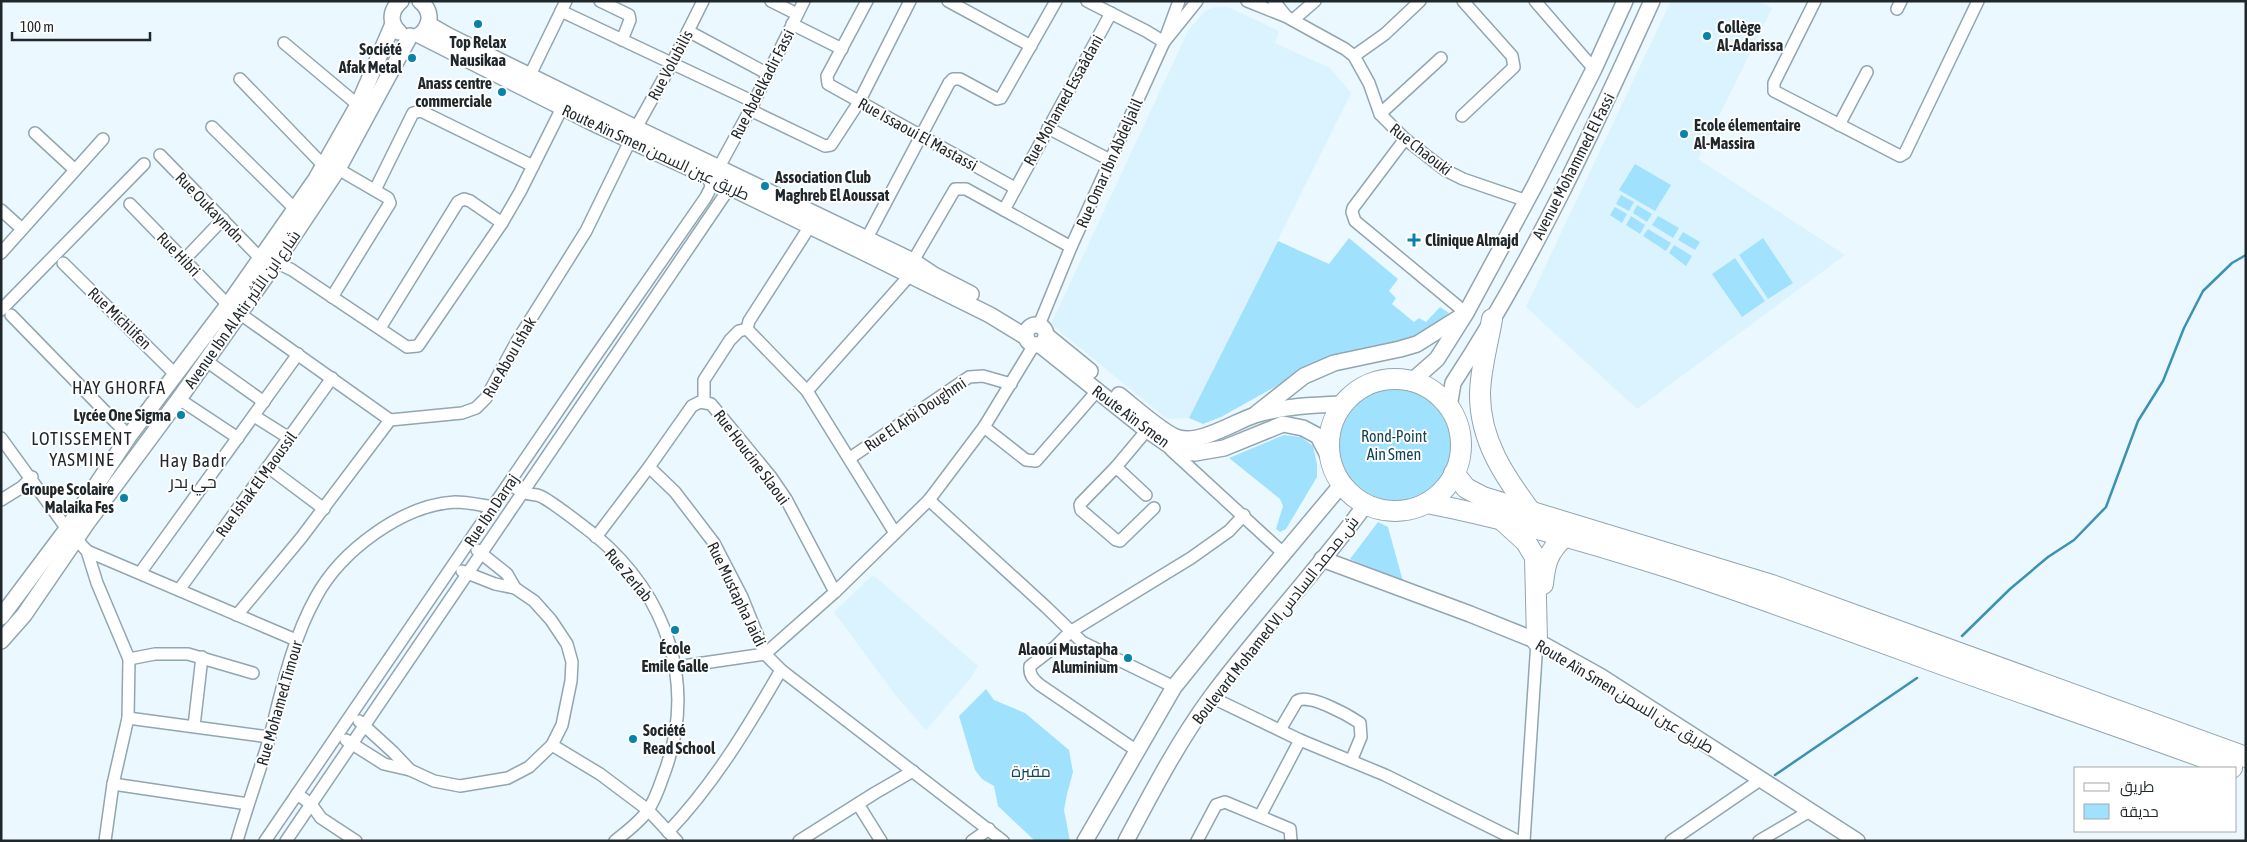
<svg xmlns="http://www.w3.org/2000/svg" width="2247" height="842" viewBox="0 0 2247 842" font-family="'Asap Condensed',Cairo,sans-serif">
<style>
.built{fill:#daf3fe}
.green{fill:#a0e2fe}
.lines{fill:none;stroke-linecap:round;stroke-linejoin:round}
.stream{stroke:#3b92b3;stroke-width:2.5}
.street-casing{stroke:#91a6b0;stroke-width:14}
.secondary-casing{stroke:#91a6b0;stroke-width:18}
.highway-casing{stroke:#91a6b0;stroke-width:22}
.street{stroke:#fff;stroke-width:11}
.secondary{stroke:#fff;stroke-width:15}
.highway{stroke:#fff;stroke-width:20}
.poi-dot{fill:#0883a8;stroke:#fff;stroke-width:2}
.labels{text-anchor:middle;stroke-width:4;stroke-linejoin:round;paint-order:stroke}
.poi-label{font-size:16px;font-weight:bold;fill:#1f272b;stroke:#fff;text-anchor:start}
.street-label{font-size:16px;fill:#1f272b;stroke:#fff}
.park-label{font-size:16px;fill:#124558;stroke:#fff}
.neighbourhood-label{font-size:18px;letter-spacing:1px;fill:#1f272b;stroke:#fff}
</style>
<rect width="100%" height="100%" fill="#ebf8ff"/>
<!-- built -->
<g class="built">
<polygon points="1671,1 1758,1 1772,8 1698,159 1845,255 1637,409 1526,307"/>
<polygon points="1215,7 1228,7 1279,31 1275,43 1330,68 1351,93 1189,418 1167,419 1051,324 1189,29 1205,11"/>
<polygon points="873,575 978,666 970,679 926,730 897,697 834,612"/>
</g>
<!-- green -->
<g class="green">
<polygon points="1635,164 1671,185 1655,211 1619,190"/>
<polygon points="1621,195 1634,202 1629,211 1616,204"/>
<polygon points="1637,205 1652,214 1647,222 1633,213"/>
<polygon points="1615,207 1627,214 1622,223 1610,215"/>
<polygon points="1631,216 1645,225 1640,234 1626,225"/>
<polygon points="1658,216 1679,228 1673,238 1652,225"/>
<polygon points="1648,229 1671,243 1666,251 1643,236"/>
<polygon points="1683,232 1700,242 1695,250 1678,240"/>
<path d="M1349,238L1398,279L1389,291L1396,298L1392,304L1414,322L1419,318L1426,322L1440,307L1449,313C1433,326 1418,337 1398,342C1374,349 1349,349 1325,359L1221,417L1203,424L1189,418L1278,241L1329,264Z"/>
<polygon points="1763,238 1793,283 1768,299 1739,255"/>
<polygon points="1674,245 1692,256 1686,266 1669,253"/>
<polygon points="1735,258 1765,301 1742,317 1712,274"/>
<circle cx="1395" cy="446" r="57"/>
<polygon points="1284,435 1301,437 1313,446 1317,464 1317,477 1286,529 1280,532 1276,529 1283,506 1280,499 1229,458"/>
<polygon points="1378,522 1388,527 1404,585 1350,559"/>
<polygon points="986,689 994,700 1025,713 1069,750 1073,772 1067,794 1064,810 1070,841 1035,841 998,806 994,786 982,779 975,770 959,716"/>
</g>
<g class="lines">
<!-- stream -->
<g class="stream">
<polyline points="1962,636 2010,589 2048,557 2074,540 2106,507 2138,421 2163,381 2184,328 2203,291 2232,263 2246,255"/>
<polyline points="1775,775 1917,678"/>
</g>
<defs>
<g id="street">
<polyline points="600,1 629,15 630,20 622,40"/>
<polyline points="771,1 797,14"/>
<polyline points="867,1 827,76 828,84 1015,188"/>
<polyline points="948,1 1031,46"/>
<polyline points="1087,1 1146,31 1164,42 1197,1"/>
<polyline points="1247,1 1287,17 1345,49 1354,56 1369,83 1380,114 1405,139 1445,170 1463,179 1527,201"/>
<polyline points="1274,1 1286,16"/>
<polyline points="1535,1 1594,69"/>
<polyline points="1815,1 1774,83 1774,91 1900,156 1905,153 1978,1"/>
<polyline points="1897,9 1901,1"/>
<polyline points="561,11 754,102"/>
<polyline points="1293,20 1315,1"/>
<polyline points="792,24 842,49"/>
<polyline points="688,31 768,74"/>
<polyline points="284,43 358,105"/>
<polyline points="1354,56 1385,34 1420,1"/>
<polyline points="530,75 566,1"/>
<polyline points="240,79 324,166"/>
<polyline points="750,110 825,146 831,145 859,102 910,1"/>
<polyline points="1380,114 1441,58"/>
<polyline points="1462,116 1514,67 1512,56 1463,1"/>
<polyline points="1839,125 1867,72"/>
<polyline points="212,127 295,209"/>
<polyline points="636,128 672,63 703,1"/>
<polyline points="1048,128 1110,160"/>
<polyline points="35,133 75,170"/>
<polyline points="1405,139 1353,208 1352,212 1355,221 1466,313"/>
<polyline points="160,155 261,259"/>
<polyline points="719,167 750,110 804,1"/>
<polyline points="375,190 413,113 421,111 533,166"/>
<polyline points="130,204 228,305"/>
<polyline points="1,210 22,229"/>
<polyline points="810,226 749,321 747,329 807,391 895,533"/>
<polyline points="867,238 949,83 953,79 960,79 997,99 1001,98 1056,1"/>
<polyline points="1071,247 1004,210 1111,13"/>
<polyline points="1,253 103,139"/>
<polyline points="184,260 223,219"/>
<polyline points="913,261 955,189 966,189 1004,210"/>
<polyline points="276,262 292,270 407,347 418,346 502,223 520,192 562,108"/>
<polyline points="63,263 176,375"/>
<polyline points="332,297 390,203 388,198 338,169"/>
<polyline points="1,310 144,164"/>
<polyline points="239,313 390,420"/>
<polyline points="11,315 129,436"/>
<polyline points="1039,325 1071,247 1164,42 1179,1"/>
<polyline points="380,328 458,202 464,199 470,201 502,223"/>
<polyline points="205,360 264,402"/>
<polyline points="807,391 910,275"/>
<polyline points="179,399 238,438"/>
<polyline points="704,402 704,380 730,340 739,331 747,329"/>
<polyline points="254,416 289,438"/>
<polyline points="984,427 1026,460 1036,461 1097,391"/>
<polyline points="1,438 67,529 87,551 97,583 129,659 128,718 113,784 105,841"/>
<polyline points="1171,450 1283,553"/>
<polyline points="850,458 969,377 983,376 1011,384"/>
<polyline points="268,467 324,509"/>
<polyline points="649,467 675,492 714,543 742,597 765,654 781,670 1003,841"/>
<polyline points="1116,467 1081,503 1080,505 1081,510 1116,540 1120,541 1154,508"/>
<path d="M509,484C514,487 520,491 525,493C530,495 536,494 540,496C552,501 584,527 596,536C667,596 697,683 665,771C660,784 656,799 648,810C640,822 626,832 615,841"/>
<polyline points="1146,495 1116,467 1147,430"/>
<polyline points="1,500 22,487 32,477"/>
<polyline points="929,500 1046,607 1082,642 1174,687"/>
<polyline points="596,537 649,467 692,406 700,402 711,404 771,477 786,499 835,592"/>
<polyline points="87,551 296,640"/>
<polyline points="462,571 495,584 515,588"/>
<polyline points="140,573 298,354"/>
<polyline points="179,590 332,378"/>
<polyline points="237,615 301,538 390,420 462,413 476,408 486,398 517,341 586,231 630,141"/>
<polyline points="129,659 155,654 188,654 253,673"/>
<polyline points="676,667 765,654 835,592 929,500 984,427 1034,345"/>
<polyline points="1211,697 1300,740 1385,775 1518,841"/>
<polyline points="128,718 269,737"/>
<polyline points="359,721 393,752 410,770"/>
<polyline points="194,726 202,657"/>
<path d="M1280,730L1297,701C1309,693 1348,715 1360,723L1361,737L1351,761"/>
<polyline points="346,740 384,764 410,770 434,781 460,786 508,778 529,767 552,745 562,725 571,681 572,662 567,644 551,620 534,601 515,588 507,574 477,550"/>
<polyline points="552,745 600,774 648,810 677,841"/>
<path d="M1137,751L1040,685C1033,679 1029,675 1030,666L1056,646L1070,632L1191,558L1229,531L1244,515"/>
<polyline points="113,784 248,804"/>
<polyline points="297,794 311,804 321,818 356,841"/>
<polyline points="858,804 881,841"/>
<polyline points="1260,816 1300,740"/>
<path d="M668,832C714,784 748,727 781,670"/>
<path d="M237,841C247,806 260,771 270,736C282,689 292,640 316,597C341,551 402,505 455,502C468,502 480,505 493,507"/>
<polyline points="265,841 590,364 706,197 711,187 709,177"/>
<polyline points="286,841 730,187"/>
<polyline points="799,841 875,793 913,771"/>
<polyline points="972,841 989,829"/>
<polyline points="1197,841 1216,805 1225,802 1290,829 1291,841"/>
<polyline points="1524,841 1537,641"/>
<polyline points="1671,841 1760,780"/>
<polyline points="1759,841 1810,811"/>
</g>
<g id="secondary">
<path d="M420,1C431,10 432,22 423,32"/>
<polyline points="428,24 449,36 636,128 913,261 934,275 971,294"/>
<path d="M399,32C389,23 390,10 401,1"/>
<polyline points="419,35 593,123 709,177 863,252 990,315 1026,337"/>
<circle cx="1036" cy="335" r="10"/>
<polyline points="1047,336 1090,371"/>
<polyline points="1040,345 1140,425 1179,452 1195,453 1224,448 1283,424 1303,428 1318,436 1331,461"/>
<polyline points="1412,381 1437,359 1466,313 1535,185 1594,69 1625,1"/>
<path d="M1119,395C1132,405 1165,435 1179,438C1201,444 1234,422 1255,415C1284,406 1313,405 1343,404"/>
<path d="M1449,407L1453,383C1532,263 1593,131 1652,1"/>
<polyline points="1257,413 1304,376 1334,363 1400,349 1417,344 1460,317"/>
<polyline points="1322,559 1470,614 1537,641 1600,676 1857,841"/>
<polyline points="1,617 67,529 129,436 228,305 316,179 358,105 393,24"/>
<polyline points="1,641 24,615 87,523 179,399 276,262 338,169 410,36"/>
<polyline points="1085,841 1174,687 1228,620 1342,484"/>
<path d="M1126,841C1152,792 1178,742 1211,697C1260,631 1317,571 1366,504"/>
</g>
<g id="highway">
<path d="M1492,319C1488,344 1480,370 1480,395C1480,441 1505,477 1531,512"/>
<circle cx="1395" cy="445" r="66"/>
<polyline points="1454,473 1466,488 1483,497 1772,585 2246,757"/>
<path d="M1427,503C1598,537 1763,599 1927,659C2028,696 2131,730 2232,768"/>
<polyline points="1503,521 1526,542 1535,557 1537,641"/>
<path d="M1543,584C1545,563 1548,552 1564,537"/>
</g>
</defs>
<!-- street casing -->
<use href="#street" class="street-casing"/>
<!-- secondary casing -->
<use href="#secondary" class="secondary-casing"/>
<!-- highway casing -->
<use href="#highway" class="highway-casing"/>
<!-- street -->
<use href="#street" class="street"/>
<!-- secondary -->
<use href="#secondary" class="secondary"/>
<!-- highway -->
<use href="#highway" class="highway"/>
</g>
<!-- markers -->
<g class="poi-dot">
<circle cx="478" cy="24" r="5"/>
<circle cx="1707" cy="36" r="5"/>
<circle cx="412" cy="58" r="5"/>
<circle cx="502" cy="92" r="5"/>
<circle cx="1684" cy="134" r="5"/>
<circle cx="765" cy="186" r="5"/>
<path d="M1411.5 232.5h5v5h5v5h-5v5h-5v-5h-5v-5h5z"/>
<circle cx="181" cy="415" r="5"/>
<circle cx="124" cy="498" r="5"/>
<circle cx="675" cy="630" r="5"/>
<circle cx="1128" cy="658" r="5"/>
<circle cx="633" cy="739" r="5"/>
</g>
<g class="labels">
<!-- poi labels -->
<g class="poi-label">
<text x="1717" y="33">Collège<tspan x="1717" dy="18">Al-Adarissa</tspan></text>
<text x="478" y="48" text-anchor="middle">Top Relax<tspan x="478" dy="18">Nausikaa</tspan></text>
<text x="402" y="55" text-anchor="end">Société<tspan x="402" dy="18">Afak Metal</tspan></text>
<text x="492" y="89" text-anchor="end">Anass centre<tspan x="492" dy="18">commerciale</tspan></text>
<text x="1694" y="131">Ecole élementaire<tspan x="1694" dy="18">Al-Massira</tspan></text>
<text x="775" y="183">Association Club<tspan x="775" dy="18">Maghreb El Aoussat</tspan></text>
<text x="1425" y="246">Clinique Almajd</text>
<text x="171" y="421" text-anchor="end">Lycée One Sigma</text>
<text x="114" y="495" text-anchor="end">Groupe Scolaire<tspan x="114" dy="18">Malaika Fes</tspan></text>
<text x="675" y="654" text-anchor="middle">École<tspan x="675" dy="18">Emile Galle</tspan></text>
<text x="1118" y="655" text-anchor="end">Alaoui Mustapha<tspan x="1118" dy="18">Aluminium</tspan></text>
<text x="643" y="736">Société<tspan x="643" dy="18">Read School</tspan></text>
</g>
<!-- street labels -->
<g class="street-label">
<text transform="translate(670 65) rotate(-62)" y="6">Rue Volubilis</text>
<text transform="translate(762 84) rotate(-63)" y="6">Rue Abdelkadir Fassi</text>
<text transform="translate(1063 100) rotate(-61)" y="6">Rue Mohamed Essaâdani</text>
<text transform="translate(918 134) rotate(29)" y="6">Rue Issaoui El Mastassi</text>
<text transform="translate(1421 149) rotate(38)" y="6">Rue Chaouki</text>
<text transform="translate(656 152) rotate(25)" y="6">Route Aïn Smen طريق عين السمن</text>
<text transform="translate(1109 163) rotate(-66)" y="6">Rue Omar Ibn Abdeljalil</text>
<text transform="translate(1573 166) rotate(-63)" y="6">Avenue Mohammed El Fassi</text>
<text transform="translate(210 207) rotate(46)" y="6">Rue Oukaymdn</text>
<text transform="translate(179 254) rotate(46)" y="6">Rue Hibri</text>
<text transform="translate(242 309) rotate(-55)" y="6">Avenue Ibn Al Atir شارع ابن الأثير</text>
<text transform="translate(120 318) rotate(44)" y="6">Rue Michlifen</text>
<text transform="translate(509 357) rotate(-60)" y="6">Rue Abou Ishak</text>
<text transform="translate(915 414) rotate(-34)" y="6">Rue El Arbi Doughmi</text>
<text transform="translate(1131 416) rotate(37)" y="6">Route Aïn Smen</text>
<text transform="translate(752 457) rotate(53)" y="6">Rue Houcine Slaoui</text>
<text transform="translate(256 484) rotate(-54)" y="6">Rue Ishak El Maoussil</text>
<text transform="translate(491 510) rotate(-56)" y="6">Rue Ibn Darraj</text>
<text transform="translate(629 575) rotate(50)" y="6">Rue ZerIab</text>
<text transform="translate(737 594) rotate(64)" y="6">Rue Mustapha Jaidi</text>
<text transform="translate(1275 620) rotate(-52)" y="6">Boulevard Mohamed VI ش. محمد السادس</text>
<text transform="translate(1625 696) rotate(31)" y="6">Route Aïn Smen طريق عين السمن</text>
<text transform="translate(279 703) rotate(-74)" y="6">Rue Mohamed Timour</text>
</g>
<!-- park labels -->
<g class="park-label">
<text x="1394" y="442">Rond-Point<tspan x="1394" dy="18">Ain Smen</tspan></text>
<text x="1031" y="777">مقبرة</text>
</g>
<!-- neighbourhood labels -->
<g class="neighbourhood-label">
<text x="119" y="394">HAY GHORFA</text>
<text x="82" y="445">LOTISSEMENT<tspan x="82" dy="21">YASMINE</tspan></text>
<text x="193" y="467">Hay Badr<tspan x="193" dy="21">حي بدر</tspan></text>
</g>
</g>
<!-- border -->
<rect width="2247" height="842" fill="none" stroke="#1f272b" stroke-width="5"/>
<!-- legend -->
<rect x="2074" y="767" width="162" height="65" fill="#ffffff" stroke="#a5a9aa"/>
<rect x="2084" y="783" width="25" height="8" fill="#ffffff" stroke="#a5a9aa"/>
<text x="2120" y="792" font-size="15" fill="#1f272b">طريق</text>
<rect x="2084" y="804" width="25" height="15" fill="#a0e2fe" stroke="#a5a9aa"/>
<text x="2120" y="817" font-size="15" fill="#1f272b">حديقة</text>
<!-- scale -->
<path d="M12 32v8h138v-8" fill="none" stroke="#1f272b" stroke-width="2.5"/>
<text x="20" y="32" font-size="15" fill="#1f272b" stroke="#ffffff" stroke-width="4" paint-order="stroke">100 m</text>
</svg>
